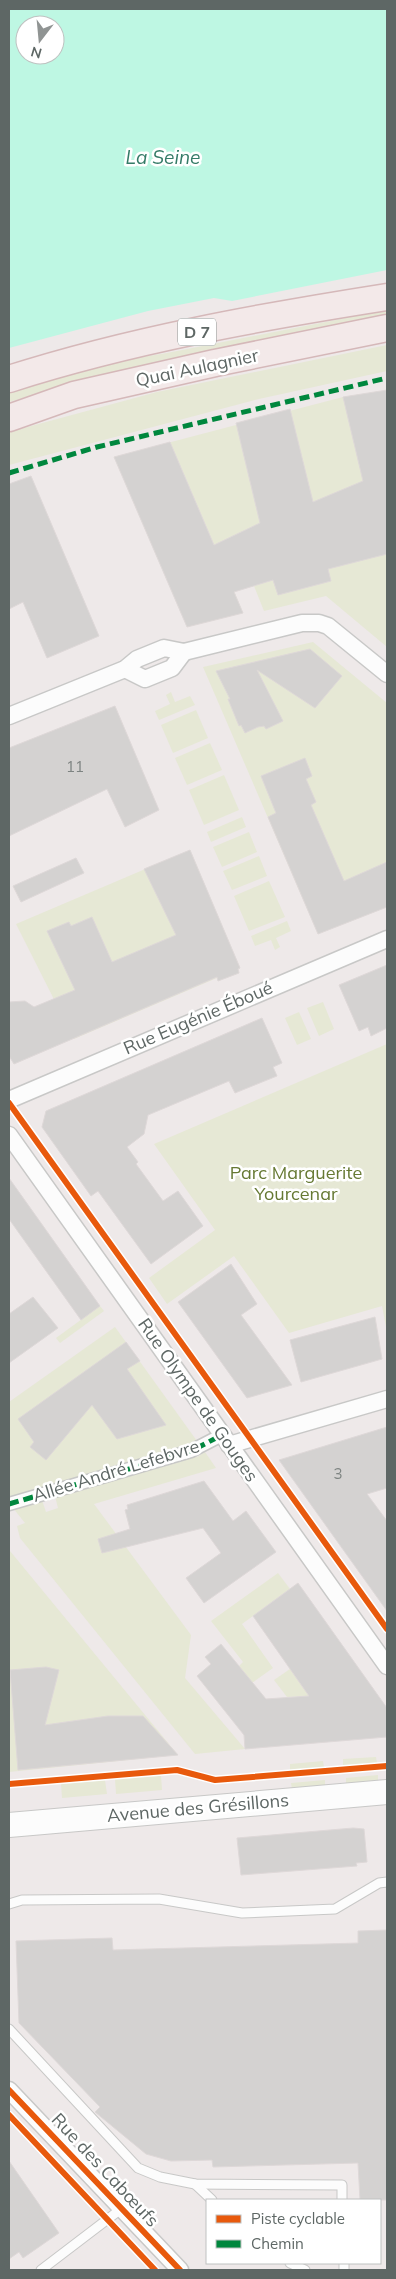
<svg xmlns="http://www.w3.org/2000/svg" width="396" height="2279" viewBox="0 0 396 2279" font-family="Mulish,sans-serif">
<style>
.green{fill:#e6e8d5}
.water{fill:#bef7e3;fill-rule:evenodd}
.building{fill:#d4d2d1;stroke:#ded8d8}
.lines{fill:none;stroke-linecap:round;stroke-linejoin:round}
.service-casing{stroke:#c8c8c7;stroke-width:11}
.pedestrian-casing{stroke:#c8c8c7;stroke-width:15}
.minor-casing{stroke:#c8c8c7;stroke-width:19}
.secondary-casing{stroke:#c8c8c7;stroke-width:26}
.primary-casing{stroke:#d5b8b9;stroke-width:29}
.service{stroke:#fcfcfc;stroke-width:9}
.pedestrian{stroke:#fcfcfc;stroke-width:12}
.minor{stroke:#fcfcfc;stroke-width:16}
.secondary{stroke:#fcfcfc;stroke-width:24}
.primary{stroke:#f3e9e9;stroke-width:26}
.quiet{stroke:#00873e;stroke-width:5;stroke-dasharray:10 5;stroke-linecap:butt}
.cycleway-casing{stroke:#fff;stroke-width:9}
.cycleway{stroke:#e8590c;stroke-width:6}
.labels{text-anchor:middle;stroke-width:5;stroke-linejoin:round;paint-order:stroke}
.number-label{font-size:15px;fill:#7d8381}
.shield{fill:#fff;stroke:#8e9593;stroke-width:1}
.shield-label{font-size:16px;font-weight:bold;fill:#5e6765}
.street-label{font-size:18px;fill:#5e6765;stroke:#fff}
.park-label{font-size:18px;fill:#667933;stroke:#fff}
.water-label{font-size:19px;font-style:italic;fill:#347b67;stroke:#fff}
</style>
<rect width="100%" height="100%" fill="#eee9e9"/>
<!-- green -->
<g class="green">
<polygon points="387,310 387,317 91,378 9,402 9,388 111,362 167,353"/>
<polygon points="387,345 387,371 259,399 9,465 9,432 157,392"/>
<polygon points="387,390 387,647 326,596 264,611 254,586 234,591 243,613 187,627 114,457 343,397"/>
<polygon points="313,642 387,703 387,907 318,934 203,667"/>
<polygon points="171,692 175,702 190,696 195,705 159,720 155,711 170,704 166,695"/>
<polygon points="196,710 208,738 173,753 161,725"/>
<polygon points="210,743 222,770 187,785 175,758"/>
<polygon points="224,775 239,810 204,825 189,790"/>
<polygon points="242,817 246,827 211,842 207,832"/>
<polygon points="249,832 257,852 222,867 213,847"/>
<polygon points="190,850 240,968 238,969 239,973 218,981 217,978 74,1039 16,924"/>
<polygon points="259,856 267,876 232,890 223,871"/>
<polygon points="269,881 285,917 249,931 234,896"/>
<polygon points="287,921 291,931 276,938 280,947 275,950 271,940 255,946 251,936"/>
<polygon points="323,1002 334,1029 319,1036 307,1008"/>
<polygon points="299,1012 311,1039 297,1045 285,1018"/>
<polygon points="387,1044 387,1332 382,1306 289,1333 234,1256 167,1304 149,1278 215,1230 154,1144"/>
<polygon points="100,1306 104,1311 60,1343 56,1338"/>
<polygon points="115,1327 197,1441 189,1447 9,1500 9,1402"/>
<polygon points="205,1452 216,1468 94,1504 191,1635 185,1678 245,1749 195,1754 20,1538 17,1526 25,1523 13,1508 42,1500 46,1512 58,1508 55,1496 195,1455 197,1457"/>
<polygon points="10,1551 178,1755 9,1772"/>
<polygon points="278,1573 290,1589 242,1624 273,1668 252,1683 239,1666 243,1662 211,1621"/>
<polygon points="290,1669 309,1696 287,1697 274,1680"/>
<polygon points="376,1757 377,1763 343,1766 343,1759"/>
<polygon points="323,1761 324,1767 290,1770 290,1764"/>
<polygon points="161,1775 162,1790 116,1794 115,1779"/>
<polygon points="378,1775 378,1782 346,1784 346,1778"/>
<polygon points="105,1780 107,1794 62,1798 61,1784"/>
<polygon points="325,1780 325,1786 292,1789 291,1783"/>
</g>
<!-- water -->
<path class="water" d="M9,9H387V270L232,301L214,298L148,311L9,348ZM25,25H55V55H25Z"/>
<!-- building -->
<g class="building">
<polygon points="387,390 387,554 328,569 331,581 278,595 273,580 234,592 243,613 187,627 114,457 170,442 214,545 260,523 236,423 290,409 313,502 363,481 343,397"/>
<polygon points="31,476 99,636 47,658 23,602 9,609 9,484"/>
<polygon points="310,649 342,676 315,708 257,670 283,721 266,729 264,726 258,727 245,733 241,725 239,726 228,699 230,699 216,671"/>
<polygon points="115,706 159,810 125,827 107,789 9,836 9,748"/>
<polygon points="305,758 312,776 306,779 316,802 311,805 344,881 387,862 387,907 318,934 268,817 276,813 261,776"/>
<polygon points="190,850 240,968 238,969 239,973 218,981 217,977 14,1064 9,1056 9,1002 25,1001 34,1007 75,990 47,931 69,922 71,926 92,917 112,962 176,935 144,869"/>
<polygon points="76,858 84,873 21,902 13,886"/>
<polygon points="387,965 387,1028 371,1036 368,1027 359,1031 339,985"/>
<polygon points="262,1018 282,1063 273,1067 277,1076 235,1093 229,1081 148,1115 144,1134 127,1147 138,1162 136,1164 163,1201 178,1191 203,1226 151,1264 98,1191 91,1196 42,1127 46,1111"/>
<polygon points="9,1178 100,1306 81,1320 9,1219"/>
<polygon points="231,1264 257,1304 241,1315 292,1385 247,1398 178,1302"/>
<polygon points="33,1297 58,1328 9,1363 9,1314"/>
<polygon points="375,1317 382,1359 301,1382 290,1340"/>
<polygon points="126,1342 140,1361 127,1369 166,1425 117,1439 92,1405 46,1460 30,1447 34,1442 18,1419"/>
<polygon points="387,1427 387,1488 367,1494 387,1521 387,1611 279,1460"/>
<polygon points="204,1481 233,1521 246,1511 276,1552 204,1603 186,1578 221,1553 203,1528 102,1553 98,1539 130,1529 125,1510 128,1509 127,1505"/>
<polygon points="298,1583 387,1708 387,1737 245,1749 244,1735 197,1676 211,1664 205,1657 221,1644 266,1699 309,1696 253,1616"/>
<polygon points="46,1667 59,1670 45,1725 108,1716 143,1716 178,1755 18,1770 10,1670"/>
<polygon points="353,1828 364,1829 367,1862 356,1863 357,1866 241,1875 237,1838"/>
<polygon points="387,1930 387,2200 360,2200 358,2163 213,2167 212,2160 171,2161 146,2154 95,2112 100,2107 19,2023 16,1941 112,1938 113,1950 358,1943 358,1931"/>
<polygon points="9,2161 59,2233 23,2258 19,2252 9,2259"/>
</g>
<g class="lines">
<defs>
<g id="service">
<polyline points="9,1904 22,1900 159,1899 242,1913 335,1909 379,1883 387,1882"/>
<polyline points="9,2029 138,2168 160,2177 195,2184 342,2185 342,2200"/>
<polyline points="195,2184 212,2200"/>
<polyline points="290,2263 305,2270"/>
<polyline points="344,2263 344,2270"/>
<polyline points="41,2270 121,2209"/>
</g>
<polyline id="pedestrian" points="9,1504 191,1451 222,1435"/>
<g id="minor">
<polyline points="125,669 145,679 172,668 184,652"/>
<polyline points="9,716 125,669 137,659 164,648 184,652 302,623 319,623 328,626 387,674"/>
<polyline points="9,1100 387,939"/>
<polyline points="9,1135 387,1666"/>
<polyline points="229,1445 387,1399"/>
<polyline points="9,2090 180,2270"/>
</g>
<polyline id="secondary" points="9,1825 387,1792"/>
<g id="primary">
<path d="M9,379C131,340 260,317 387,297"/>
<polyline points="9,418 74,395 215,363 387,328"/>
</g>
</defs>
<!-- service casing -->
<use href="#service" class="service-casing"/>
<!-- pedestrian casing -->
<use href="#pedestrian" class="pedestrian-casing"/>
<!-- minor casing -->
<use href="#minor" class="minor-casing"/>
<!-- secondary casing -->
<use href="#secondary" class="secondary-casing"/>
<!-- primary casing -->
<use href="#primary" class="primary-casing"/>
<!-- service -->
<use href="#service" class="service"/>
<!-- pedestrian -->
<use href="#pedestrian" class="pedestrian"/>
<!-- minor -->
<use href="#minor" class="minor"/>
<!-- secondary -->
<use href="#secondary" class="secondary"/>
<!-- primary -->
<use href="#primary" class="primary"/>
<!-- quiet -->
<g class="quiet">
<polyline points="9,473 97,447 387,378"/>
<polyline points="9,1504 191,1451 222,1435"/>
</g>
<defs>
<g id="cycleway">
<polyline points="9,1103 387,1629"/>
<polyline points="9,1784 177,1770 215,1780 387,1766"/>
<polyline points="9,2090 180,2270"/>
<polyline points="9,2115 155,2270"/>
</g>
</defs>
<!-- cycleway casing -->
<use href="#cycleway" class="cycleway-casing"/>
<!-- cycleway -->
<use href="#cycleway" class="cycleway"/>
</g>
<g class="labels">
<!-- number labels -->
<g class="number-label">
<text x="75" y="772">11</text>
<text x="338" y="1479">3</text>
</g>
<!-- shield labels -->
<rect class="shield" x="178" y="318.5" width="38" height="27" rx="4"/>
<g class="shield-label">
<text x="197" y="338">D 7</text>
</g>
<!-- street labels -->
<g class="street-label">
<text transform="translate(197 368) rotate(-12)" y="6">Quai Aulagnier</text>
<text transform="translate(198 1018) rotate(-23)" y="6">Rue Eugénie Éboué</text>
<text transform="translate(198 1400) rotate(55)" y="6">Rue Olympe de Gouges</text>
<text transform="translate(116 1471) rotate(-17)" y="6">Allée André Lefebvre</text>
<text transform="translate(198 1808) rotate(-5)" y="6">Avenue des Grésillons</text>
<text transform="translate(105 2170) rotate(47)" y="6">Rue des Cabœufs</text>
</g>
<!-- park labels -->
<g class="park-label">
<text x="296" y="1179">Parc Marguerite<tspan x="296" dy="21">Yourcenar</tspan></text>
</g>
<!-- water labels -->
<g class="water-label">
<text x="163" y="164">La Seine</text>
</g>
</g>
<!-- border -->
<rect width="396" height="2279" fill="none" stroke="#5e6765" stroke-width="20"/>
<!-- legend -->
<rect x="206" y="2199" width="175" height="65" fill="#ffffff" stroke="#bfc2c1"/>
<rect x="216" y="2215" width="25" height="8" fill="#e8590c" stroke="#bfc2c1"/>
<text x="251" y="2224" font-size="15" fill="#5e6765">Piste cyclable</text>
<rect x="216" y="2240" width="25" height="8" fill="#00873e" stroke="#bfc2c1"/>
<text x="251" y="2249" font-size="15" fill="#5e6765">Chemin</text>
<!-- north arrow -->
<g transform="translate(40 40) rotate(196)"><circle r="24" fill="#ffffff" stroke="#bfc2c1"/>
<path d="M0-4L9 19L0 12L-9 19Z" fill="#909493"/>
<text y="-8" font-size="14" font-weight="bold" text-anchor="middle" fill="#5e6765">N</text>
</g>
</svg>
